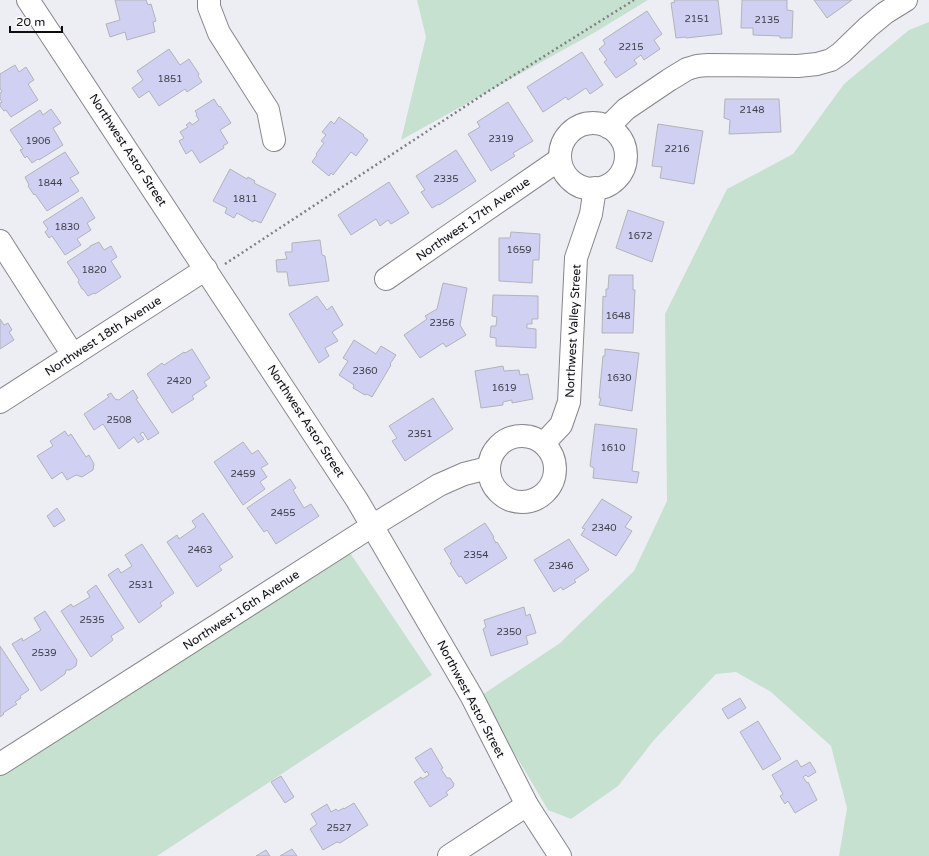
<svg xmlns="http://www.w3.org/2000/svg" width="929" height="856" viewBox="0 0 929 856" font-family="'Varela Round',sans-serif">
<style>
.green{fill:#c6e1d0}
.building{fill:#cfd0f2;stroke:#b3b3ba}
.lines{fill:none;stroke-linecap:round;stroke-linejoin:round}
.minor-casing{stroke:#86868c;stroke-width:24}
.path{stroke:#808084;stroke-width:2.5;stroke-dasharray:2 3;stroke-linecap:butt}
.minor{stroke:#fff;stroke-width:22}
.labels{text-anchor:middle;stroke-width:3;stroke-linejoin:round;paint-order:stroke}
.number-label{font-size:10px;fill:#3e3e48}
.street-label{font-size:12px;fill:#0d0d0f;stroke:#fbfbfe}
</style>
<rect width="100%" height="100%" fill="#edeef4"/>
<!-- green -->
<g class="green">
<polygon points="417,0 648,0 592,34 401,140 426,37"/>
<polygon points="929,22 929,856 839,856 847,808 831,746 771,692 736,672 716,674 654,740 618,786 571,819 548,810 521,764 479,697 560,643 634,571 667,501 665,314 727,189 793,154 844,84 909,30"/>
<polygon points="348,550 432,675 157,856 0,856 0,770"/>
</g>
<!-- building -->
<g class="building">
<polygon points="115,0 146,0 148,5 151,4 156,21 153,22 155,32 127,40 125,32 110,37 106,24 120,20"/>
<polygon points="674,0 718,0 722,34 686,38 686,37 676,38 671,3 675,2"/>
<polygon points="742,0 787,0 787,10 793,11 792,38 780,38 780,36 753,35 753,28 741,28"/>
<polygon points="814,0 852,0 827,18"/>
<polygon points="647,11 662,34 654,40 660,49 644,60 641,55 634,60 637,64 616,78 604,62 607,60 599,49 605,44 603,40"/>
<polygon points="169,49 180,65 189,59 199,74 198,76 202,82 187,92 185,89 159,106 149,91 139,98 132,88 143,80 137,71"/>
<polygon points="582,52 603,85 590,94 586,88 568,100 566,97 543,112 527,87"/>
<polygon points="15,65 19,72 26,67 34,80 28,84 38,100 11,117 6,110 4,111 0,106 0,103 2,102 0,99 0,93 2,92 0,88 0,74"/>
<polygon points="214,99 219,107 220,106 231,123 220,130 228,143 223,146 224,148 200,163 192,150 186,154 179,141 184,138 180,132 188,127 186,125 190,122 192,125 199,120 196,115 197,114 195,111"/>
<polygon points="725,99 779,99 781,132 729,134 730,120 724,118"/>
<polygon points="508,102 533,141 513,153 515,156 491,171 468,134 480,127 477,122"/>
<polygon points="51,109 61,123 53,128 63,145 39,160 38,159 32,163 27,156 25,158 20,150 23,149 10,130 40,110 43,115"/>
<polygon points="339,117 364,135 363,136 368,140 356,156 351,152 333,175 331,173 329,176 312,162 317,155 316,154 324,143 321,141 326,135 322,132 331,121 334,124"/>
<polygon points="658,124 703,131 694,184 660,178 662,167 652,166"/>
<polygon points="456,150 476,181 439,205 439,204 432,208 421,192 425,190 416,176"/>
<polygon points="65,152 79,173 70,178 79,191 47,211 35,194 34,195 28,186 29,185 25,177"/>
<polygon points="230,169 247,179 248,177 255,181 254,183 276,194 261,223 254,220 253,222 237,213 234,218 225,213 227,208 213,201"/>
<polygon points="389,182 409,213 391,224 388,220 380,226 376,219 351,235 338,215"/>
<polygon points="82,197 95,218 87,223 91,230 77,239 81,245 65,255 52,236 49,238 45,232 48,229 43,222"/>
<polygon points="628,210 664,222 652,262 616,248"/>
<polygon points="511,232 540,234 539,260 533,260 532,283 499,281 499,238 510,238"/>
<polygon points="320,240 322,255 325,256 329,281 289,286 287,272 277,272 276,260 287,259 285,252 292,252 292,243"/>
<polygon points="99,242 104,250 111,246 117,257 111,261 121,277 95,294 94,293 88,296 83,289 82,289 78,282 79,280 67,262 90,247 90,246"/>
<polygon points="609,275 633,275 633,290 635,290 633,333 602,333 603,296 606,297 606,289 608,289"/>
<polygon points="443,283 467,288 460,325 466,335 446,347 443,343 420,358 404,335 427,319 425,316 437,309"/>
<polygon points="493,295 538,296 538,319 532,319 532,324 527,324 527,328 536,329 536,348 496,346 496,338 490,337 491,326 496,326 497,317 492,316"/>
<polygon points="317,296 327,310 332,306 343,325 332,332 338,341 325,348 329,356 319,363 289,314"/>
<polygon points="0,319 4,325 8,323 12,330 9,332 14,340 0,349"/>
<polygon points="354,340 376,354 381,346 396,355 390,364 391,365 372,397 367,394 365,395 353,388 354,385 339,375 348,361 343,358"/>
<polygon points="192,349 210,378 204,382 207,386 192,396 194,399 172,413 147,374 162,363 164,365 184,352 185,353"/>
<polygon points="605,349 639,353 632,411 599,405 601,398 599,398 603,356 605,356"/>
<polygon points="503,366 504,371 519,370 520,375 528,374 533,399 512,403 512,400 503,402 503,405 481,408 475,371"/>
<polygon points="133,390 138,398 136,399 159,433 148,440 143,432 140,434 144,439 138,443 134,437 119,449 103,424 94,430 84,414 109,397 107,395 111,393 115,399 119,400"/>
<polygon points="433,398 453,429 405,461 392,441 397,438 389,426"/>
<polygon points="595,424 637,429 632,471 639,472 637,483 593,478 594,468 590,466"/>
<polygon points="65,431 68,436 71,434 86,457 89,455 94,464 93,470 82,477 76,475 67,480 62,472 52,479 37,456 53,446 50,441"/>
<polygon points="243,442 252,454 258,450 268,464 261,468 267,477 260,482 265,489 243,505 214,462"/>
<polygon points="290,479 296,488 293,490 304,508 311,504 319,516 276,544 267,530 264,532 247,508"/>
<polygon points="602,499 632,517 625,527 632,531 616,556 581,535 585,529 582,528"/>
<polygon points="57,508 65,520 54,527 47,516"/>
<polygon points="203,513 233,557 219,566 222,570 197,587 167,542 177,535 179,539 196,527 192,521"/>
<polygon points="485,523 494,537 493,538 496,543 497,542 507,558 466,584 461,576 459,577 450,563 452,562 444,549"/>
<polygon points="569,539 589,570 574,580 576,582 563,590 561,587 554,592 534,560"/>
<polygon points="142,544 174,593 160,603 162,606 139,623 108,575 118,568 121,573 132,566 125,555"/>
<polygon points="96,585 124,628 111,636 113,640 91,657 61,611 71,604 73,607 90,597 87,592"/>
<polygon points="524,607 526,616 530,614 536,633 526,636 528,644 491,656 483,629 486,627 484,620"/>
<polygon points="45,611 77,660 76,666 70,670 66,670 65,674 41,691 12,644 22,638 23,641 41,630 34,618"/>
<polygon points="0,646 29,690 20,696 21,698 15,702 17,704 3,713 4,714 0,717"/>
<polygon points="740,698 746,708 728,719 722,709"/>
<polygon points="758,721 781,759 763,770 740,732"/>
<polygon points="431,748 443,768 441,769 447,778 450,778 454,784 453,787 446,792 448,795 430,807 414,782 421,777 422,779 429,775 427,771 425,773 415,758"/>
<polygon points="797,760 801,767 810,762 816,772 808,777 806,775 803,777 807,783 808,782 817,800 795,813 788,801 785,804 780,796 783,794 772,775"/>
<polygon points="281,776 294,797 285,803 271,782"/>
<polygon points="354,803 368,825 340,843 337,842 323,850 310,829 317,824 311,814 327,804 331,812 336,809 338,811 344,808 344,809"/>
<polygon points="292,849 297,856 280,856"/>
<polygon points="266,850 270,856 256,856"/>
</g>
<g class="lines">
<defs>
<g id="minor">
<polyline points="28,0 357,500 472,697 527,805 560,856"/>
<polyline points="209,0 209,7 219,33 268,110 274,140"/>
<circle cx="593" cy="156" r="33"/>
<polyline points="608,127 626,109 669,80 687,69 697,66 708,65 798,66 817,64 831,60 841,53 868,27 885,13 906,0"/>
<polyline points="0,241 73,355"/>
<polyline points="386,279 560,159"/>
<polyline points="0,402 206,269"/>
<circle cx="522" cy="469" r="33"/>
<polyline points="544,443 561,425 569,402 576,258 591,214 595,188"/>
<polyline points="0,764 372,526 439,485 464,474 488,468"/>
<polyline points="449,856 527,805"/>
</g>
</defs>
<!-- minor casing -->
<use href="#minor" class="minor-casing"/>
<!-- path -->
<polyline class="path" points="225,264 487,92 634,0"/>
<!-- minor -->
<use href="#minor" class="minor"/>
</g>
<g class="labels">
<!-- number labels -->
<g class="number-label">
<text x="697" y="22">2151</text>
<text x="767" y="23">2135</text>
<text x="631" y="50">2215</text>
<text x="170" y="82">1851</text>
<text x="752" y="113">2148</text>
<text x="501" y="142">2319</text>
<text x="38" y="144">1906</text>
<text x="677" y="152">2216</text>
<text x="446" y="182">2335</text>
<text x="50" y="186">1844</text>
<text x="245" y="202">1811</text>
<text x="67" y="230">1830</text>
<text x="640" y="239">1672</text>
<text x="519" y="253">1659</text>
<text x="94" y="273">1820</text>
<text x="618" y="319">1648</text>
<text x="442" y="326">2356</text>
<text x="365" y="374">2360</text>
<text x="619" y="381">1630</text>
<text x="179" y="384">2420</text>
<text x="504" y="391">1619</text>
<text x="119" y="423">2508</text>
<text x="420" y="437">2351</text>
<text x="613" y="451">1610</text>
<text x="243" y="477">2459</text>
<text x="283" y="516">2455</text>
<text x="604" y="531">2340</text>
<text x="200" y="553">2463</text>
<text x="476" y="558">2354</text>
<text x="561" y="569">2346</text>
<text x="141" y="588">2531</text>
<text x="92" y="623">2535</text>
<text x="509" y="635">2350</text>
<text x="44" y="656">2539</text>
<text x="339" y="831">2527</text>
</g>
<!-- street labels -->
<g class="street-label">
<text transform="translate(128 150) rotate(57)" y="4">Northwest Astor Street</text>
<text transform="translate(473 219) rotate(-35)" y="4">Northwest 17th Avenue</text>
<text transform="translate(573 331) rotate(-87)" y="4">Northwest Valley Street</text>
<text transform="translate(103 336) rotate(-33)" y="4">Northwest 18th Avenue</text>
<text transform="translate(306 421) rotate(57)" y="4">Northwest Astor Street</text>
<text transform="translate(241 610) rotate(-33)" y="4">Northwest 16th Avenue</text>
<text transform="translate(471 699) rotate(62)" y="4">Northwest Astor Street</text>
</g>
</g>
<!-- scale -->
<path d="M10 26v6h52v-6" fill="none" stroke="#0d0d0f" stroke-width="2"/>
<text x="16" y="26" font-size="12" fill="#0d0d0f" stroke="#fbfbfe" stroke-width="3" paint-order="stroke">20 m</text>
</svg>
